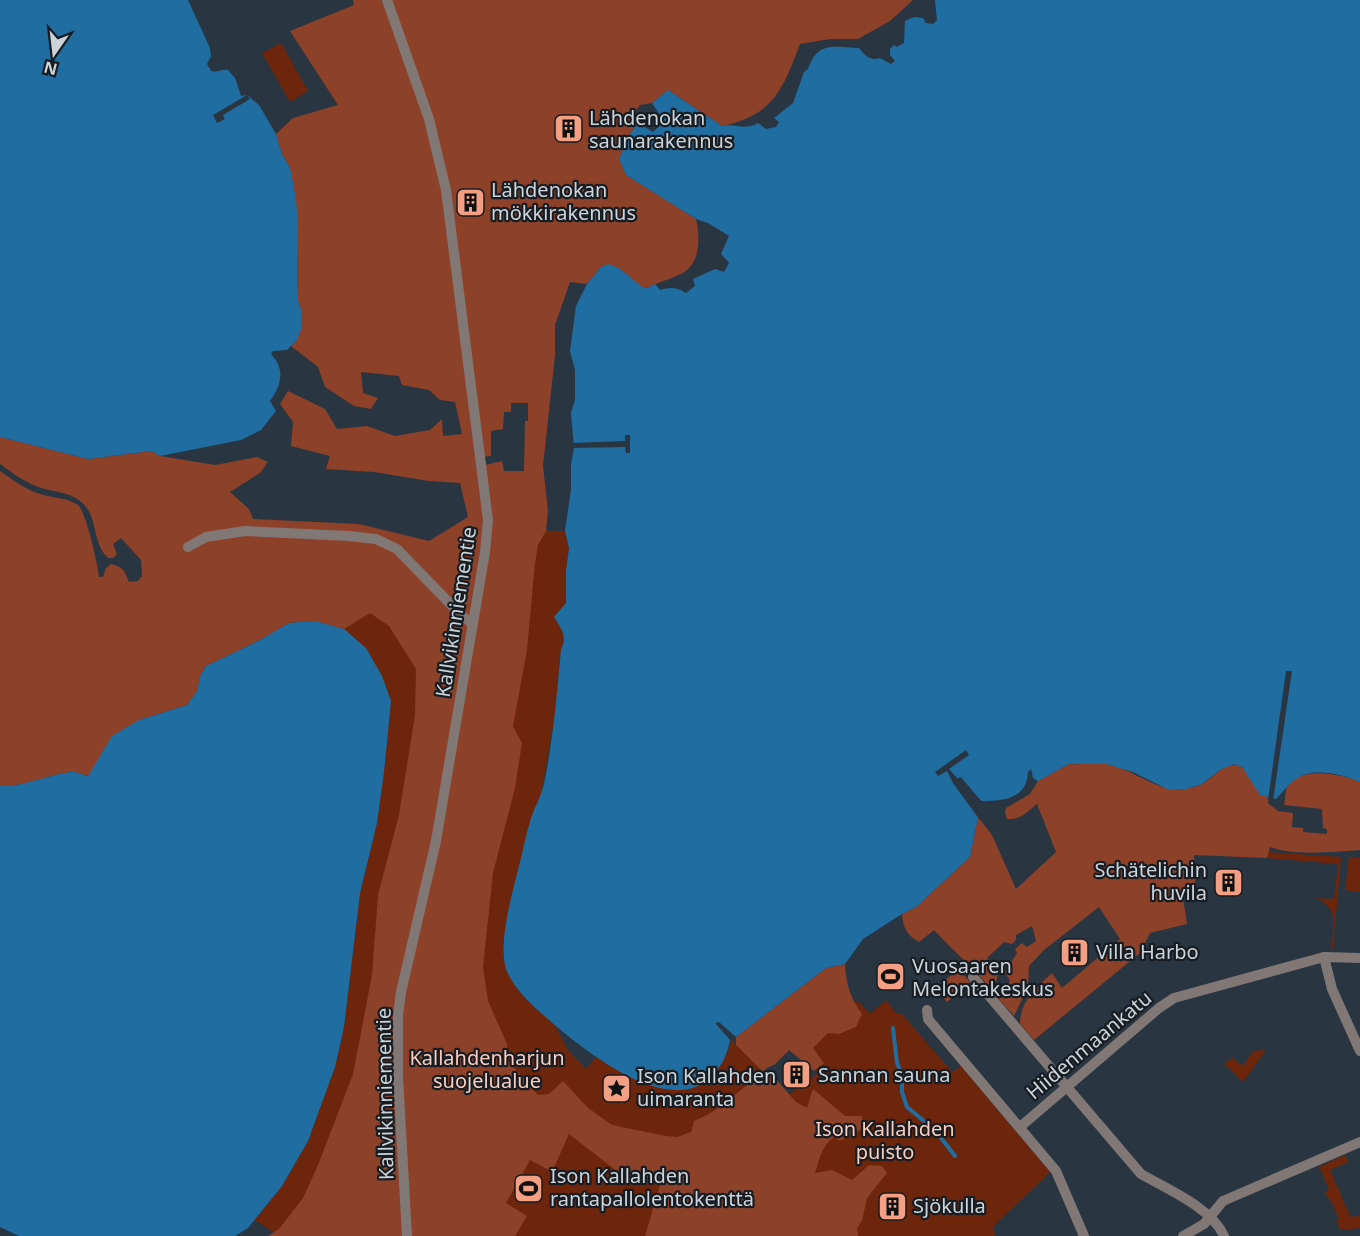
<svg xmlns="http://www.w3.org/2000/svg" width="1360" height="1236" viewBox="0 0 1360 1236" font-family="'Noto Sans',sans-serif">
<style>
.green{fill:#6d260b}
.forest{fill:#8d4128;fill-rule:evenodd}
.water{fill:#206da2}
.pier{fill:#293641}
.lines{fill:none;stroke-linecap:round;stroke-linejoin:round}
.stream{stroke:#206da2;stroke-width:4}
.street{stroke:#817876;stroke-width:10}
.labels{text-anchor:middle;stroke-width:4.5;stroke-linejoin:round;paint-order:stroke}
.poi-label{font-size:20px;fill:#ccd4da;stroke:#171d22;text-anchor:start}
.street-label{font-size:20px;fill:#ccd4da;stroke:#171d22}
.park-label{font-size:20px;fill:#fbcdbe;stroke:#171d22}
</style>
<rect width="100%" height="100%" fill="#293641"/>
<!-- green -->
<g class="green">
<polygon points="281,43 308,91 290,102 262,53"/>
<path d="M501,530L565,531L569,548L566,571V603L555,617C561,628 568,637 561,649L555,714L541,795L518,990L554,1024L568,1050L586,1069L596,1057L627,1075L728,1054L730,1040L788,1095L818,1073L796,1046L858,1001L870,1014L886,1000L896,1013L902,1014L952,1072L961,1066L1050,1172L993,1227L995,1236H424Z"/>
<polygon points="481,541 395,1078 279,1236 255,1220 282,1186 308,1141 335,1067 344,1027 360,893 377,823 334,626"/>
<path d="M1267,852L1341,857L1333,949L1331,948C1333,927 1340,907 1315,898L1334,899L1338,864L1267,858Z"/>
<polygon points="1349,857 1360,857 1360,892 1345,890"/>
<polygon points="1266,1050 1243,1082 1224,1064 1232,1058 1243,1066 1253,1051"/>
<polygon points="1345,1155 1348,1162 1330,1170 1350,1216 1354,1217 1360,1215 1360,1228 1340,1230 1336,1220 1339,1219 1332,1203 1325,1193 1329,1189 1319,1167"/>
</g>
<!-- forest -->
<g class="forest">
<path d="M353,0H913L890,21L858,39H830L800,44C783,89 774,115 722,126L668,90L652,103L640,105L634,113L638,123L628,137L619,159L626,175L696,219C700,237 701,262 683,273C672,279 658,282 647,288L641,287L619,268L601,267L587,284L570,282L555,325V355L543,466L548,511L546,531L538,545L535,563L527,650L513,726L522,743L515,788L493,873L483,967L488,1001L507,1044L508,1060L538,1095L549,1094L563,1081L588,1108L612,1125L666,1136L677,1137L691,1132L694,1121C720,1111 741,1090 762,1071L736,1045V1037L826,968L845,964C846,983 850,998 862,1014L856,1027L839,1034L828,1033L813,1048L824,1063L814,1071L789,1050L774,1065L766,1068L796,1102L807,1108L813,1089L845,1116H862L864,1128L840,1141L834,1137C822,1145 819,1160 815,1173L832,1170L852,1180L869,1165L882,1166L887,1173L867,1198L862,1221L857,1228L858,1236H645L663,1175L636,1179L618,1172L569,1134L552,1172L530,1160L506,1203L527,1216L515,1236H268L279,1229L303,1198L318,1165L353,1074L372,975L378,895L399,815L415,715L416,669L389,626L370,613L344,629L314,621L289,623L258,641L206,666L201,674L197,691L187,705L139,720L88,776C82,775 76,771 70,772C46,775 25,787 0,786V471C12,479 23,488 37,493C49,498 67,497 78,505C86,512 98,565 99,577H103L106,568L111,564C123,567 125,571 129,582L138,581L142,576L141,560L121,538L113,544L117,554L113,558H108C91,542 99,515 80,501C68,491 50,492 36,486C23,481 11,472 0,464V437L88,459L151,451L160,456L215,465L257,457L268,462L260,473L230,492L249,509L253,519L359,524L429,541L468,517L460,483L429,481L374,472L326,469L330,456L291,446L293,422L280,404L288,391L325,409L337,429L367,426L395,436L430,430L442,419L443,436L462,434L455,402L440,400L429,390L402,385L399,376L361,372L363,393L378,398L371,409L354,406L325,387L318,367L291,346L297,340L301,310L297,298L298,228L290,168L282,154L276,134L293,118L338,105L290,31L354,5ZM511,403H528V421H525L524,471H504L502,461L485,465L483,457L491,456V431L503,429L504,412H511Z"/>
<path d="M1069,764C1081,765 1094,763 1106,764C1133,768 1157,793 1184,789C1190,788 1197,786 1202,784C1213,778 1224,762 1238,765C1250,769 1251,792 1269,797L1268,803L1278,811L1293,813L1292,827L1303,828V832L1327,834V829L1323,828L1322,809L1284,805C1285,801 1285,795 1286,791C1295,764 1342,774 1360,782V850C1334,852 1294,856 1270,847L1267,858L1194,855L1196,896L1183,898L1187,924L1150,933L1140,953L1034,1040L1020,1024C1020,1001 1037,987 1052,973L1062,988L1120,939L1099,907L1044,950L1029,966L1028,987L1014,1016L997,997L1010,981L1005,972L1017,953L1015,949L1022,943L1027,947L1036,941L1032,926L1016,935V940L1012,944L1004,942L987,958L998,971L997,980L990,988C973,967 952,950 934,930L919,942C907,935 903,928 902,914L916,907L970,857L978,817L992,835L1016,889L1056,852L1037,804C1027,812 1021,820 1007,819L1005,813L1006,808L1030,794L1038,781Z"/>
<polygon points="957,971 961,972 970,982 947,1002 939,991 941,983"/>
</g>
<!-- water -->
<g class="water">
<path d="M0,0H188L210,48L211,56L207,64L211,71C218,73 222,69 228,70L235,78L241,96L247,95L259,105L276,134L282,154L290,168L296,198L298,228L297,297L301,310V329L297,340L287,350L273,351L271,354C286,370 281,385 270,401L276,411L261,430L241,440L160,456L151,451L88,459L0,437Z"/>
<path d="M935,0H1360V782C1342,774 1314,767 1296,779C1289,784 1282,793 1276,799L1260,795L1242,767L1234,764L1220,770L1202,784L1186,789L1169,790L1133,772L1106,764H1069L1038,781L1033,778L1031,769L1028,772C1027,799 1003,801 981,801L960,777L953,783L978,817L970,857L916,907L902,914L863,939L845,964L826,968L736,1037L719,1022L715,1023L730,1040C727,1056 721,1068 709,1079C666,1115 590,1054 557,1027C540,1012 510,988 505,965C499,936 514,887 521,858C524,845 527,831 531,818C535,807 541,796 544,784C553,740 557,694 561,649C568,637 561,628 554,617L566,603V571L569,548L565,531L571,490V464L574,448L571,413L575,400V370L570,351L576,306L587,284L601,267L608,264L619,268L642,287L647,288L655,284L660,290C670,287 677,287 686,293L695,286L693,279L715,269L724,272L729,263L721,254L729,236L708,223L696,219L626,175L619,159L628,137L638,123L653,132L664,121L652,103L668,90L722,126C737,123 744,131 758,123L766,129L776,127L779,122L774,118L793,103L804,72L808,69C818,41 833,47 859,48C865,56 870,61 880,58L891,64L895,61L890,55V49L894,45L897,47L904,43L905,21L914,17L923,18L926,23L933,24L937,20Z"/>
<path d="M315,621L344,629L366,648L382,676L391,701L384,772L377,823L360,893L344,1027L335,1067L308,1141L282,1186L248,1228L235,1236H19L0,1227V786C25,787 46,775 70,772C76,771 82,775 88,776L112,736L139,720L187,705L197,691L201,674L206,666L258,641L289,623Z"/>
</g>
<!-- pier -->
<g class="pier">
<polygon points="247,95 250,99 223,115 225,119 217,123 213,115"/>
<polygon points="625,435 630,435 630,453 626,453 625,447 571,448 571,443 625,441"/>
<polygon points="1286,671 1292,671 1273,801 1268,800"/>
<polygon points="966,750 969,755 949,769 958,779 961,777 981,801 982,804 978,803 960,781 957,784 981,815 980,820 953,783 947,771 938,776 935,772"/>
</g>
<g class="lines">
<!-- stream -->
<polyline class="stream" points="893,1028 897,1063 902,1075 902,1092 907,1107 935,1130 955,1156"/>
<!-- street -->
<g class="street">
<polyline points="387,0 429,119 446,190 488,520 485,552 436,841 401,992 398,1016 398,1077 407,1236"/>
<polyline points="188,547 206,537 245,531 349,536 376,539 397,549 462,616 473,624"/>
<polyline points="1324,957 1332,989 1360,1051"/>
<path d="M973,977L1141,1174C1167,1189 1212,1208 1224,1236"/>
<polyline points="927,1010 928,1019 1056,1171 1084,1236"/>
<polyline points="1020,1127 1159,1008 1174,998 1324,957 1360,958"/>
<polyline points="1183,1236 1204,1224 1223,1201 1360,1142"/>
</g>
</g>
<!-- icons -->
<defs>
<symbol id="building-square" viewBox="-11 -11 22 22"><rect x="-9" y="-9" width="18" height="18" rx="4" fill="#f39f84" stroke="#171d22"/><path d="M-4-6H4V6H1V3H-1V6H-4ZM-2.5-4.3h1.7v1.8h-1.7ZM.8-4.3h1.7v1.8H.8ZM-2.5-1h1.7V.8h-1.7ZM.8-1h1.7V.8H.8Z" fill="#111"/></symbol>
<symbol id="stadium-square" viewBox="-11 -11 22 22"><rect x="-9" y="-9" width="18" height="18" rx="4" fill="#f39f84" stroke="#171d22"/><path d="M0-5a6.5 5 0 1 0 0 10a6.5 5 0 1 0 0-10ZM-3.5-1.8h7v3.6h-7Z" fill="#111"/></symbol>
<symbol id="sight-square" viewBox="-11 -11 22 22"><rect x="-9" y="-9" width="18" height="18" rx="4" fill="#f39f84" stroke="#171d22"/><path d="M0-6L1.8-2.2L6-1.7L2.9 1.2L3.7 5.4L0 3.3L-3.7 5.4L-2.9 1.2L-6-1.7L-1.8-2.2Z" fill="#111"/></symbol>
</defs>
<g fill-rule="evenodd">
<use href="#building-square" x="552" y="112" width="33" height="33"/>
<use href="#building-square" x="454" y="186" width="33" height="33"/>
<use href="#building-square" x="1212" y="866" width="33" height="33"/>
<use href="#building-square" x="1058" y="936" width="33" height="33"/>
<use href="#stadium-square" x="874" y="960" width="33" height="33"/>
<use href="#building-square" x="780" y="1058" width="33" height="33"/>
<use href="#sight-square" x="600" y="1072" width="33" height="33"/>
<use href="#stadium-square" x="512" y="1172" width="33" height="33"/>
<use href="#building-square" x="876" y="1190" width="33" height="33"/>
</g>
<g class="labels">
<!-- poi labels -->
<g class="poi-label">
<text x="589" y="125">Lähdenokan<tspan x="589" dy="23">saunarakennus</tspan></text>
<text x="491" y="197">Lähdenokan<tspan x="491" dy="23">mökkirakennus</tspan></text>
<text x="1207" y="877" text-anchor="end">Schätelichin<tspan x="1207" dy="23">huvila</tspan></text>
<text x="1096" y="959">Villa Harbo</text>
<text x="912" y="973">Vuosaaren<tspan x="912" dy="23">Melontakeskus</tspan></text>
<text x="818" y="1082">Sannan sauna</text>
<text x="637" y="1083">Ison Kallahden<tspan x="637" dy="23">uimaranta</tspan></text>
<text x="550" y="1183">Ison Kallahden<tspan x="550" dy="23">rantapallolentokenttä</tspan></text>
<text x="913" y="1213">Sjökulla</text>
</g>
<!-- street labels -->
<g class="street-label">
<text transform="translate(456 612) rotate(-81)" y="7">Kallvikinniementie</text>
<text transform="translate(1089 1045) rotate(-40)" y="7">Hiidenmaankatu</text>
<text transform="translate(385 1094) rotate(-91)" y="7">Kallvikinniementie</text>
</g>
<!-- park labels -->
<g class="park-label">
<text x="487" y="1065">Kallahdenharjun<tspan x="487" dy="23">suojelualue</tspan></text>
<text x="885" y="1136">Ison Kallahden<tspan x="885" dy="23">puisto</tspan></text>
</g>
</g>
<!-- north arrow -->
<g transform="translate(54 54) rotate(194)" stroke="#171d22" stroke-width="4.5" paint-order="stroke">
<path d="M0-4.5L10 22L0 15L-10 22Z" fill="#ccd4da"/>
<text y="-9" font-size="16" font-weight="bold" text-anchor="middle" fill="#ccd4da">N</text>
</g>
</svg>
